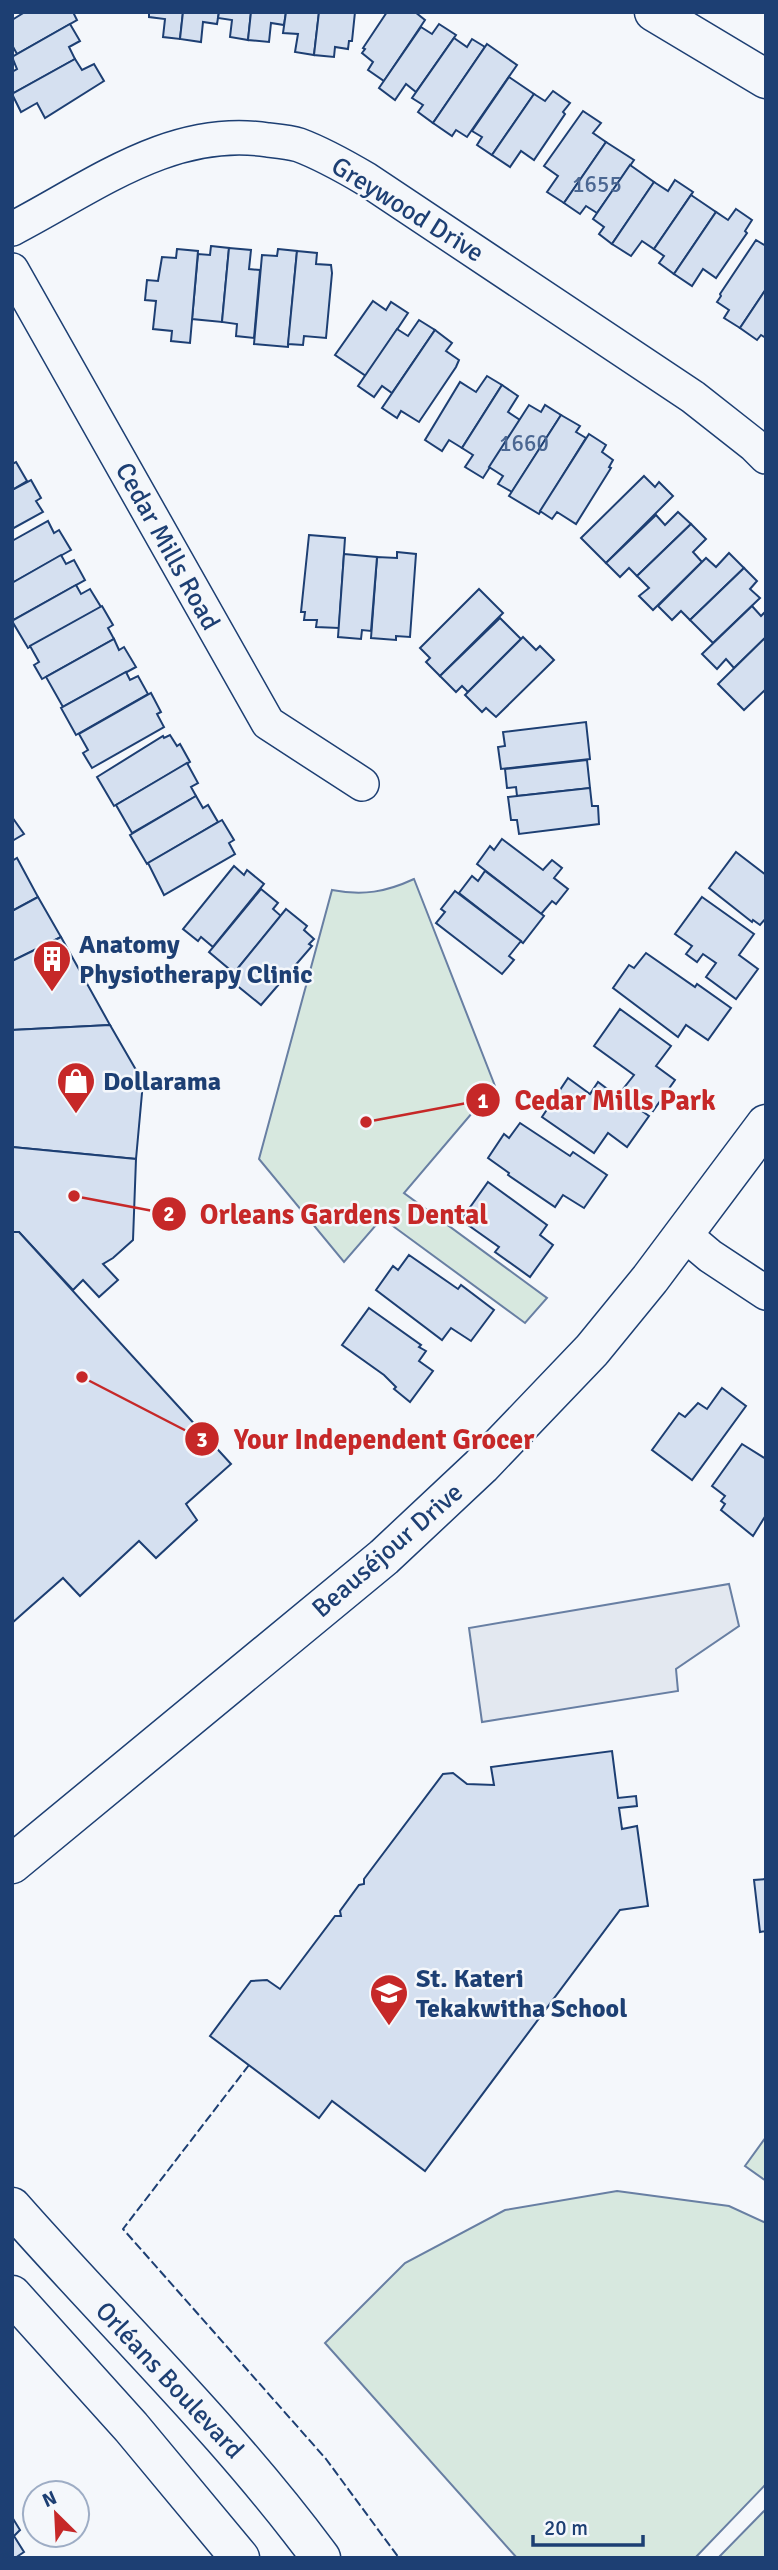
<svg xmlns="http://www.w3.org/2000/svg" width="778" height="2570" viewBox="0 0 778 2570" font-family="Signika,sans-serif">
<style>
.green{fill:#d7e8df;stroke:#687fa3;stroke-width:2}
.parking{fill:#e3e8f0;stroke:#687fa3;stroke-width:2}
.building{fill:#d5e0f0;stroke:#1d3f73;stroke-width:2}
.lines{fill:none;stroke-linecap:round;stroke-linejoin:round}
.minor-casing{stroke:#1d3f73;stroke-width:36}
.tertiary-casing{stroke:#1d3f73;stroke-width:41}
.secondary-casing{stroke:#1d3f73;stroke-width:41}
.minor{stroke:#f4f7fb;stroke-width:33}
.tertiary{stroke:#f4f7fb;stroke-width:38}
.secondary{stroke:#f4f7fb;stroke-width:38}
.fence{stroke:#1d3f73;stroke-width:2;stroke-dasharray:9 3.5;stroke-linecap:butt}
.labels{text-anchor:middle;stroke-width:5;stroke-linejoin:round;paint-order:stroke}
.number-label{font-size:23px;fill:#4b6792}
.street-label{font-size:26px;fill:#1d3f73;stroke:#f4f7fb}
.poi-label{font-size:26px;font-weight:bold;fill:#1d3f73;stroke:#f4f7fb;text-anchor:start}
.leader{fill:none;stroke:#c62828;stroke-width:2.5}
.callout-dot{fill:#c62828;stroke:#f4f7fb;stroke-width:2.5}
.mark-label{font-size:21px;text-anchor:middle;font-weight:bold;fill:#fff}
.callout-label{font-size:28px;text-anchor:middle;font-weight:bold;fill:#c62828;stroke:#f4f7fb;stroke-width:5;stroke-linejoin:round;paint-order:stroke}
</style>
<rect width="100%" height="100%" fill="#f4f7fb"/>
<!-- green -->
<g class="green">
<path d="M414,879L495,1086L404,1193L547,1298L525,1323L382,1218L344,1262L259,1159L332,890C363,896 386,892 414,879Z"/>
<polygon points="766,2137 766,2181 745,2166"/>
<polygon points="617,2191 729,2206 766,2223 766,2484 695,2558 517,2558 325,2343 405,2263 505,2210"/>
<polygon points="766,2509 766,2558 718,2558"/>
</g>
<!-- parking -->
<polygon class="parking" points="729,1584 739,1626 676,1669 678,1691 482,1722 469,1628"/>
<!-- building -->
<g class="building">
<polygon points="25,12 73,12 77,20 17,54 12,45 12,20"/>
<polygon points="149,12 183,12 180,39 163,37 165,19 149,17"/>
<polygon points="183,12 219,12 217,24 203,22 201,42 180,39"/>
<polygon points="219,12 251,12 248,40 230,37 232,20 218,18"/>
<polygon points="251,12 286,12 284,25 271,23 269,42 248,40"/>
<polygon points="286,12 319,12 314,55 295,52 298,34 283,33"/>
<polygon points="319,12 355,12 352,41 349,41 348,49 335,47 334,57 314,55"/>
<polygon points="387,12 415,12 425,20 384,81 368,70 373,62 362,53 365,49 363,48"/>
<polygon points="70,24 80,41 69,47 75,59 12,94 12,72 17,69 12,57"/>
<polygon points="439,24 456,35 416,92 406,84 395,100 379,88 421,27 432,34"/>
<polygon points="454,38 467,47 472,39 485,47 433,123 418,112 423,105 412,98"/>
<polygon points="487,44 517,65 467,137 456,130 452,136 433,123"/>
<polygon points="75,59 82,70 94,64 104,81 45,118 37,103 21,112 12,94"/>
<polygon points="509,77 534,94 492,155 477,145 482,137 472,131"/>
<polygon points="553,91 570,103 563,112 565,114 534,160 521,151 510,167 492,155 534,94 545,101"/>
<polygon points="583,111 601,123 593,133 606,142 564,203 547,192 558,176 544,166"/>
<polygon points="606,142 634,160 597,213 586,206 580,214 564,203"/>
<polygon points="630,165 654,182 612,244 599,234 604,227 593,219"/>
<polygon points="675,180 693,192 654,249 642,241 631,256 612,244 654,182 668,191"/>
<polygon points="691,195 716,212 674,274 659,263 664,256 654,249"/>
<polygon points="736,209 752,220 745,231 747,233 716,278 703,269 692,286 674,274 716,212 728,220"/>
<polygon points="756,240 766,246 766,289 740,328 724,318 729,310 717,302 721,296 720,294"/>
<polygon points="211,246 229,248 222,322 192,319 198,254 210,255"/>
<polygon points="229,248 251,250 249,269 260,270 254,338 236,336 237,324 222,322"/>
<polygon points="177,249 198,251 190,343 171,341 172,331 153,329 156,301 145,300 147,280 158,281 162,257 176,258"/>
<polygon points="278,249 297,251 288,347 254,344 262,255 277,256"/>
<polygon points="297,251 317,253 316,264 331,265 332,273 326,338 304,336 303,345 288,344"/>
<polygon points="766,289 766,338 761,335 757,340 740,328"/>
<polygon points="373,301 386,310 391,302 408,313 366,376 335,355"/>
<polygon points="419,320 435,330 392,393 382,386 374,397 358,386 397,329 408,336"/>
<polygon points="435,330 452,343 446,351 459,360 456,367 419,422 401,411 397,418 382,408"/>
<polygon points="487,376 502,385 462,448 449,440 442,451 425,440 460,382 476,392"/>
<polygon points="502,385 518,396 508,412 520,420 483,478 465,467 473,455 462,448"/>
<polygon points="529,405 541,412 545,405 561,415 512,492 498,484 503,476 489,467"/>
<polygon points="561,415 580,426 576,432 586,438 539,514 509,496"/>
<polygon points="589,434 606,445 602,452 613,460 609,467 611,468 576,524 557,512 552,519 540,511"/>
<polygon points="16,462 27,481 12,490 12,464"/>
<polygon points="644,476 655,487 659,482 673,496 606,563 581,538"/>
<polygon points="31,480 41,498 36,501 43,512 12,529 12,490"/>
<polygon points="678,512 691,524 637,576 629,568 620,577 606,563 656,515 665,525"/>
<polygon points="48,521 54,533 59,530 71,550 12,583 12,541"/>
<polygon points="691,524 706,539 693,552 702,562 653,610 639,596 649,588 637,576"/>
<polygon points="309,535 345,538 339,628 316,627 317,620 304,620 305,612 301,612"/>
<polygon points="397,552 416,554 410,637 396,636 396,640 371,638 377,557 397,558"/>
<polygon points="729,553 744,568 690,620 681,611 672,620 658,606 706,558 716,567"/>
<polygon points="344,554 377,557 371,631 362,630 361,639 338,637"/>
<polygon points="61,555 66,564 74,560 85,580 13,620 12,583"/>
<polygon points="744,568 757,581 750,589 760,598 713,643 690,620"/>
<polygon points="76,585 81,594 90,589 101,607 28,648 12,621"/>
<polygon points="479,589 503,613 440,676 426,662 430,658 420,648"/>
<polygon points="102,606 113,625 108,628 114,639 42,679 34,665 39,662 30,646"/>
<polygon points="752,606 761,616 766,611 766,637 734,668 726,659 717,669 702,654"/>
<polygon points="500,618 521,639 468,692 462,686 456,692 440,676"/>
<polygon points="523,637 536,650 540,646 554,660 496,717 486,708 482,712 465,695"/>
<polygon points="766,637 766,689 744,710 718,684"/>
<polygon points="114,639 119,650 124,647 136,667 63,707 46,677"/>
<polygon points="126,672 130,680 138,676 148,694 76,735 61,708"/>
<polygon points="151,693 161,712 157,714 164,727 92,768 83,753 88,750 79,734"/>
<polygon points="586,722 590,759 501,769 498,747 505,746 503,732"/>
<polygon points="170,735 177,746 180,744 190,762 114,806 97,777 163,736 164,738"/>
<polygon points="587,760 590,788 517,796 516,787 507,788 505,769"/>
<polygon points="187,763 198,783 191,787 196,796 132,833 116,805"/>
<polygon points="590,788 592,806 598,806 599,824 519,834 517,820 511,820 508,797"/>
<polygon points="196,796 203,808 208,805 218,822 147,864 130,835"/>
<polygon points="12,817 24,834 12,841"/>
<polygon points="222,820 234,840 229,843 235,854 164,895 148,863"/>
<polygon points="502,839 543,870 552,860 562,868 554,878 568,889 556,904 552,901 541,914 477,864 490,846 494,850"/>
<polygon points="736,852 766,875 766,918 760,925 753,920 752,922 709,888"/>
<polygon points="17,858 38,897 12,911 12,861"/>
<polygon points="234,866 244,875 247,870 264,884 213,947 201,937 198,941 183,929"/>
<polygon points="485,871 544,916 523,943 459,893 472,876 478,881"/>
<polygon points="261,889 278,903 273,909 281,916 234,973 209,952"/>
<polygon points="455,891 521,941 509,956 514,960 502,974 436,923 445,912 441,909"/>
<polygon points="38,897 61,937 12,961 12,911"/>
<polygon points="702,897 754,934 739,955 758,969 736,999 706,977 716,963 703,954 697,962 686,954 692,946 675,934"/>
<polygon points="286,909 307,926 304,930 314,939 309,944 312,946 261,1005 229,979"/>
<polygon points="61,937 110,1025 12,1030 12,961"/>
<polygon points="646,953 695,987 697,984 731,1008 708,1040 686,1025 678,1037 613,988 629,965 634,968"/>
<polygon points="620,1009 671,1046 656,1066 675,1080 653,1111 623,1089 634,1075 594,1046"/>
<polygon points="110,1025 143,1082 136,1159 12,1147 12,1030"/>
<polygon points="568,1078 590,1094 598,1082 614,1094 606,1106 609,1108 619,1095 649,1116 627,1147 608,1133 594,1153 542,1117"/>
<polygon points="520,1123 570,1156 573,1152 607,1175 584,1208 563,1195 555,1207 508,1175 509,1173 488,1158 504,1134 509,1138"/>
<polygon points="12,1147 136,1159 133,1240 113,1258 103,1264 118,1280 99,1297 83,1280 73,1290 19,1232 12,1232"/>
<polygon points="488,1182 547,1225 540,1235 553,1245 530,1277 495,1252 499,1247 461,1220"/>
<polygon points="12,1232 19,1232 231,1464 186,1504 197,1520 156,1558 139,1541 80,1596 63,1578 12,1623"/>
<polygon points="409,1255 458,1289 461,1285 494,1310 471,1341 451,1328 442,1340 376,1290 393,1266 398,1270"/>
<polygon points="369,1308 421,1345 419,1347 426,1351 419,1361 433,1371 410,1402 394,1389 396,1387 384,1375 342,1345"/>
<polygon points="722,1388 746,1406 692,1480 652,1450 679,1413 685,1417 698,1403 707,1409"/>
<polygon points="742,1444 766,1459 766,1515 753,1536 721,1510 725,1504 721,1501 725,1496 712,1486"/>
<polygon points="612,1751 618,1798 636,1796 637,1806 619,1808 622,1829 637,1826 648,1906 620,1910 425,2171 332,2101 319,2118 210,2036 251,1981 267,1980 280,1989 335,1916 341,1916 340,1911 359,1885 364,1884 364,1879 443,1774 453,1773 467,1784 494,1785 491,1767"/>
<polygon points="766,1879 766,1931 760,1932 754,1880"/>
<polygon points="12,2517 20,2530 14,2536 24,2552 15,2558 12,2558"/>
</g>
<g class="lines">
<defs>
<g id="minor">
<path d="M12,229C93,187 172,125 268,140C278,141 290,142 299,145C323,154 344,166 366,179L693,397L754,445L766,457"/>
<polyline points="12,270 268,723 362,784"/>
<polyline points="684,1234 710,1256 766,1293"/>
</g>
<polyline id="tertiary" points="12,1864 384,1557 481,1466 592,1350 650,1279 766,1124"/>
<g id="secondary">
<polyline points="654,12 766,79"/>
<path d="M12,2207C115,2324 228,2432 321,2558"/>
<polyline points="12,2295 131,2427 240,2558"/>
</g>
</defs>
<!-- minor casing -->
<use href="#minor" class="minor-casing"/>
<!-- tertiary casing -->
<use href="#tertiary" class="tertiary-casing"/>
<!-- secondary casing -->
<use href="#secondary" class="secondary-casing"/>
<!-- minor -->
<use href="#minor" class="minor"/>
<!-- tertiary -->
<use href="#tertiary" class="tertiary"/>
<!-- secondary -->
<use href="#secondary" class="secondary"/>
<!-- fence -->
<polyline class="fence" points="249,2065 123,2229 326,2459 399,2558"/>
</g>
<!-- icons -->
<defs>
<symbol id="building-pin" viewBox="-11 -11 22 30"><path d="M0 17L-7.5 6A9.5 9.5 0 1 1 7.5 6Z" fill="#c62828" stroke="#f4f7fb"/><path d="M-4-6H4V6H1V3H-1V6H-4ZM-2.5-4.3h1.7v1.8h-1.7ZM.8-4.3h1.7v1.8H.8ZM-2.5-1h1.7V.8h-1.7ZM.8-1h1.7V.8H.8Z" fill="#fff"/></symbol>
<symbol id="shop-pin" viewBox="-11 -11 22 30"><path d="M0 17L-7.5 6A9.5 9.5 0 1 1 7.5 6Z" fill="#c62828" stroke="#f4f7fb"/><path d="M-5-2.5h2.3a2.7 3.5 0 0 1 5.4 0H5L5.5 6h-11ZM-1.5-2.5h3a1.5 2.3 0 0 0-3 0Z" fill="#fff"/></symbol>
<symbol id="school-pin" viewBox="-11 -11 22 30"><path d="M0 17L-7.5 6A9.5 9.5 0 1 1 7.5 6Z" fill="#c62828" stroke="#f4f7fb"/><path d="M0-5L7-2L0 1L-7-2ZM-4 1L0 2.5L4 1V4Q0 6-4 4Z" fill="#fff"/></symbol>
</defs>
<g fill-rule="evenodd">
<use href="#building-pin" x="30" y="937" width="44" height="60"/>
<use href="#shop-pin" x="54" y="1059" width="44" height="60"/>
<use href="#school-pin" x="367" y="1971" width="44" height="60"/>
</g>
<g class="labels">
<!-- number labels -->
<g class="number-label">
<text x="597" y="192">1655</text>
<text x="524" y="451">1660</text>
</g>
<!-- street labels -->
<g class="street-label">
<text transform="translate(408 209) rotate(32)" y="9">Greywood Drive</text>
<text transform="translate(168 546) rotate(61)" y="9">Cedar Mills Road</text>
<text transform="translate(387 1550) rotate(-41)" y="9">Beauséjour Drive</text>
<text transform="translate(170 2380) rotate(47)" y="9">Orléans Boulevard</text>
</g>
<!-- poi labels -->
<g class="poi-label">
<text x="79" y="953">Anatomy<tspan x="79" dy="30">Physiotherapy Clinic</tspan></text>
<text x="103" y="1090">Dollarama</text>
<text x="416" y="1987">St. Kateri<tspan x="416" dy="30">Tekakwitha School</tspan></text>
</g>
</g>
<!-- callouts -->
<path class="leader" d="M366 1122L483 1100M74 1196L169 1214M82 1377L202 1439"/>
<g class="callout-dot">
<circle cx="366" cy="1122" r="7"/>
<circle cx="74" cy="1196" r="7"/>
<circle cx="82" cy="1377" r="7"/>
<circle cx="483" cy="1100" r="18"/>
<circle cx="169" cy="1214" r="18"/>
<circle cx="202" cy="1439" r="18"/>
</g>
<g class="mark-label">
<text x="483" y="1108">1</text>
<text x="169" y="1221">2</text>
<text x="202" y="1447">3</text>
</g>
<g class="callout-label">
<text x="615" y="1110">Cedar Mills Park</text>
<text x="344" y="1224">Orleans Gardens Dental</text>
<text x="384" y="1449">Your Independent Grocer</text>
</g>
<!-- border -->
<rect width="778" height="2570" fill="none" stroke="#1d3f73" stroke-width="28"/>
<!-- north arrow -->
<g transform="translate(56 2514) rotate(336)"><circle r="33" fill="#f4f7fb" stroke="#9eadc5" stroke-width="2"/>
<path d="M0-5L12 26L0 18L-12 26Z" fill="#c62828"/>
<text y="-10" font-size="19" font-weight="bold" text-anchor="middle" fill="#1d3f73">N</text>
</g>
<!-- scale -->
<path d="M533 2535v10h110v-10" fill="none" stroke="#1d3f73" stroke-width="3.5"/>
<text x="544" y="2535" font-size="21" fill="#1d3f73" stroke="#f4f7fb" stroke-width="5" paint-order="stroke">20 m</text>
</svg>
